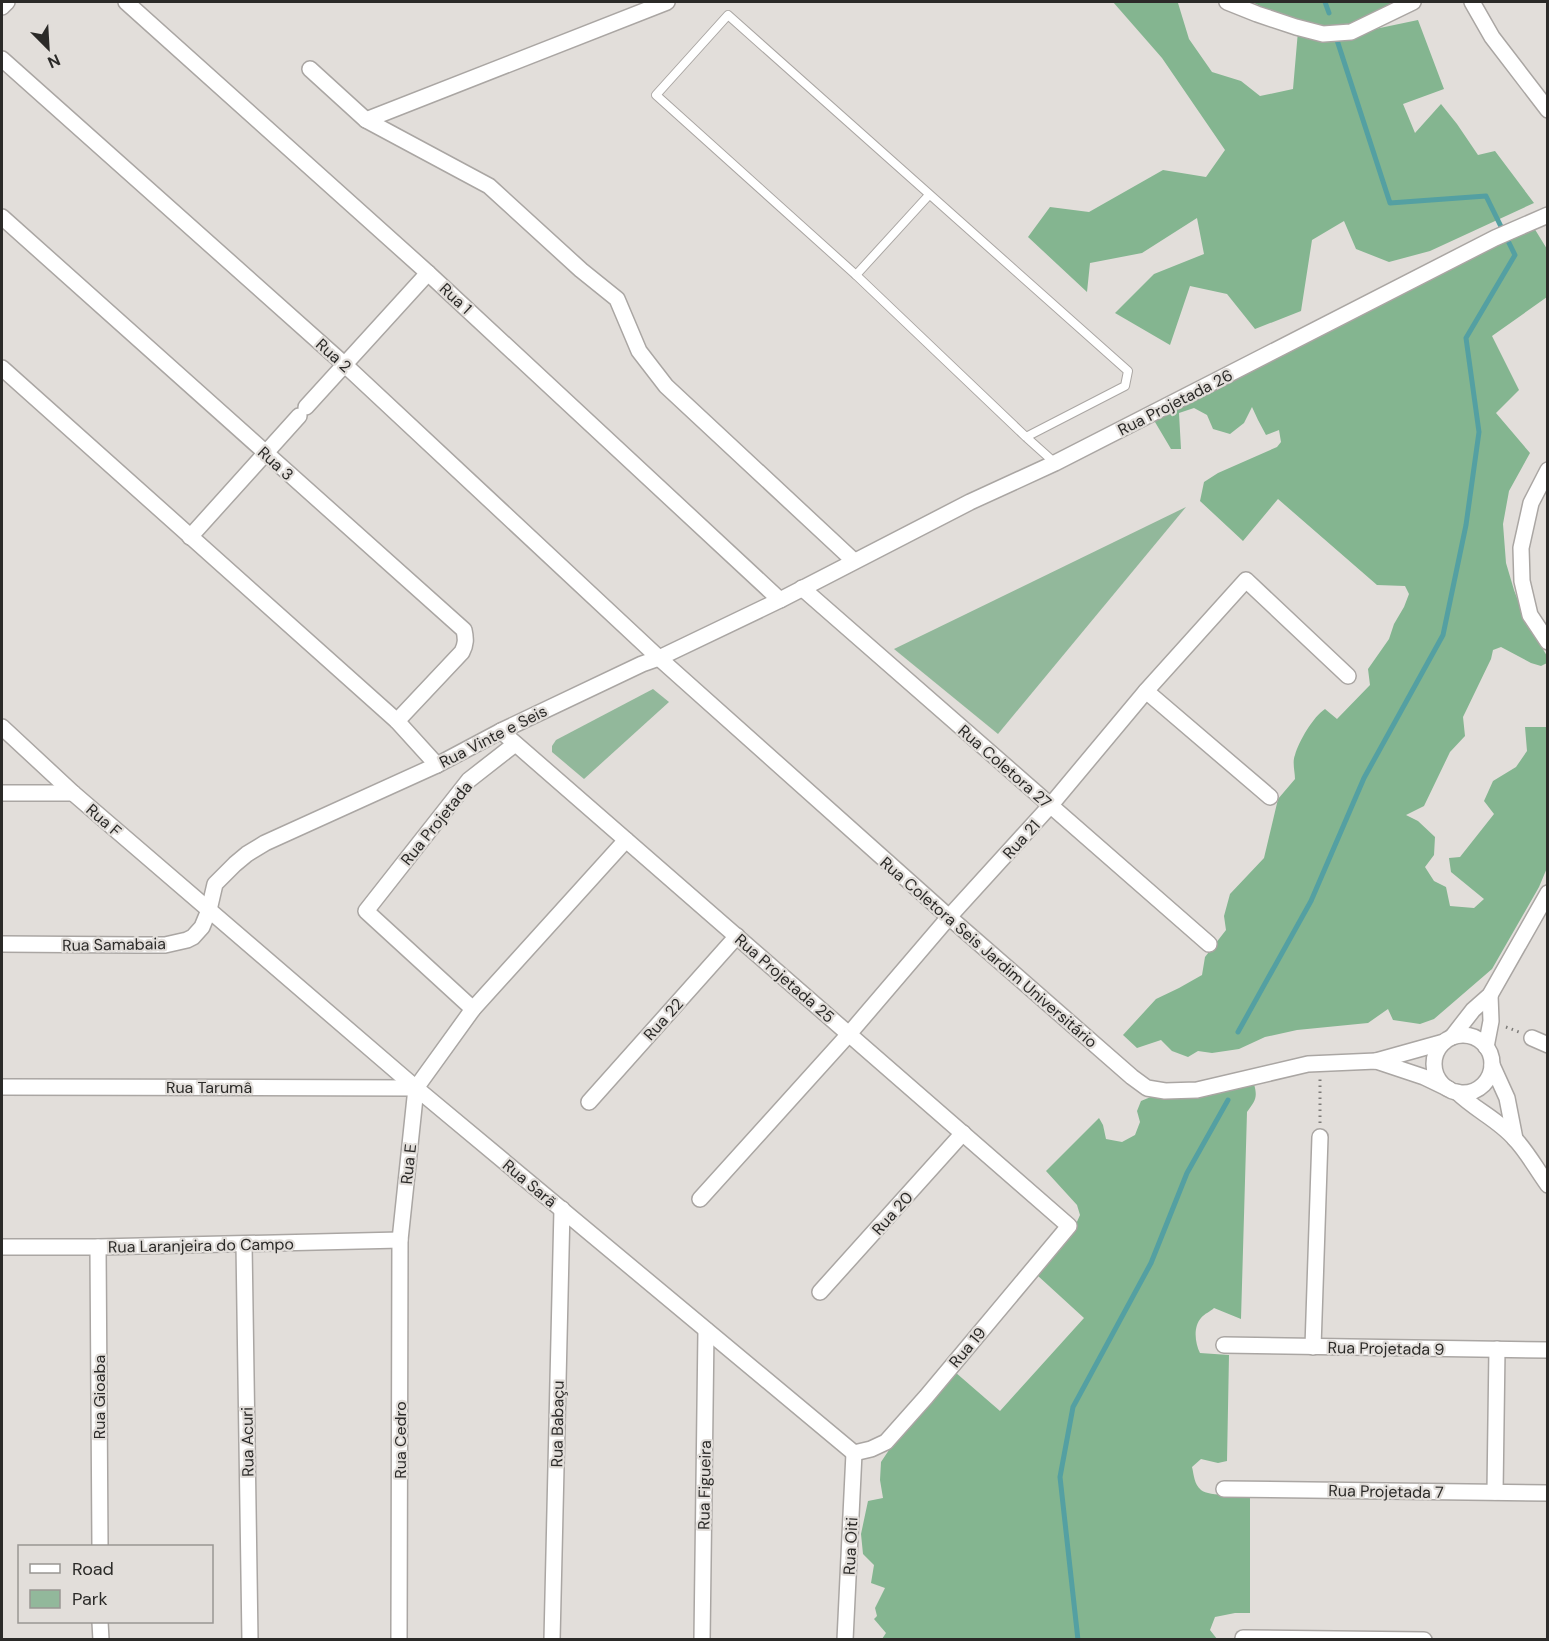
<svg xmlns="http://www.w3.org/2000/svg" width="1549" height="1641" viewBox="0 0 1549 1641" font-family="'DM Sans',sans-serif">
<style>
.green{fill:#92b89b}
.forest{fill:#84b590}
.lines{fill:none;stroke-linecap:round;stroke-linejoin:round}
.stream{stroke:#54a0a2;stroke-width:5}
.service-casing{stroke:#aaa6a3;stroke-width:10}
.minor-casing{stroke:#aaa6a3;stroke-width:18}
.path{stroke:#7d7b78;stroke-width:3;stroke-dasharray:1.5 4.5;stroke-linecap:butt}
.service{stroke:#fff;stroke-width:8}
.minor{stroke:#fff;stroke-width:15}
.labels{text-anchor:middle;stroke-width:4.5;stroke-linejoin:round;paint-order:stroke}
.street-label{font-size:16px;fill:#2b2a28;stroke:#e2deda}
</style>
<rect width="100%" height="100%" fill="#e2deda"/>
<!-- green -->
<g class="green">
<polygon points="1186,507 998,734 894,649"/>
<polygon points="653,689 669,702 584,779 552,752 552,746 556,740"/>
</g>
<!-- forest -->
<g class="forest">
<polygon points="1113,2 1173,2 1178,3 1189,39 1212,72 1241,81 1260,96 1293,89 1298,31 1347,34 1324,25 1297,24 1252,2 1415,2 1356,33 1418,20 1444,89 1403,104 1415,133 1441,104 1457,124 1478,155 1495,151 1534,203 1430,251 1389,262 1356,249 1344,221 1312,240 1301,311 1255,329 1227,294 1190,286 1170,345 1115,313 1154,274 1204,254 1197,218 1142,253 1090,263 1087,292 1028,237 1050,207 1089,212 1163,170 1206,177 1225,150 1162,58"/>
<path d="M1531,223L1547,249V297L1492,336L1519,390L1496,413L1530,453L1509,491L1503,524L1506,563L1514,590L1525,619L1547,656V663L1541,666L1531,663L1501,647L1493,650L1491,659L1463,717L1465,736L1450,752L1424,806L1406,815L1418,821L1435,837L1434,855L1425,867L1434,881L1446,887L1450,906L1474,908L1484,899L1451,872L1449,858L1460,857L1494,814L1484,801L1493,781L1516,767L1527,751L1525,727H1547V868L1539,887L1492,969L1434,1019L1420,1024L1393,1020L1388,1009L1368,1023L1297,1030L1265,1037L1239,1049L1212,1053L1198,1051L1188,1057L1172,1051L1161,1040L1137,1048L1123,1035L1156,999L1179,988L1202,975L1205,957L1226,930L1224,916L1230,894L1264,858L1278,799L1295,779C1295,772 1292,762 1295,755C1299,741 1313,717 1325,709L1337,719L1370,685L1368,669L1389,639L1394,624L1404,607L1409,594L1405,586L1377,585L1278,499L1243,541L1200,501L1204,482L1218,473L1277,447L1281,442L1279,430L1266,435L1258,420L1252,407L1244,423L1230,434L1213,429L1207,415L1194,408L1179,413L1181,449H1171L1155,422L1156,413Z"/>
<path d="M1254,1084C1258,1098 1255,1101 1247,1112L1241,1319L1214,1308C1211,1311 1204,1314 1201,1318C1193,1327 1195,1343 1200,1353L1229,1355L1227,1461L1218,1463L1201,1459L1192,1467C1194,1475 1194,1484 1201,1490C1209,1497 1238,1494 1250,1494V1613H1235L1215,1617L1210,1630L1217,1639H882L886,1633L874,1619L877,1616L875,1608L885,1588L871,1583L874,1565L863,1554L861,1534L868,1501L883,1498L880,1480L881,1462L901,1432L955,1372L1000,1411L1084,1318L1037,1275L1076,1224L1080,1215L1077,1205L1046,1171L1099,1118L1103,1125L1106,1139L1122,1142L1135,1135L1140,1122L1137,1111L1141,1101L1153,1096Z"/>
</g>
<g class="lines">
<!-- stream -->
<g class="stream">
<polyline points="1325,2 1329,13"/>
<polyline points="1238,1032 1311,901 1364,778 1443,635 1466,525 1479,432 1466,338 1515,255 1486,196 1390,203 1335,34"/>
<polyline points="1078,1640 1060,1477 1073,1407 1151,1263 1187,1173 1228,1100"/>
</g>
<defs>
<g id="service">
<polyline points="856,275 929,195"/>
<polyline points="1026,437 1125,386 1128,371 728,15 656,95 856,275 1026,437 1055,463"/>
</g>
<g id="minor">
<polyline points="126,2 428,273 780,600"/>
<polyline points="1227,2 1257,14 1296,27 1323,34 1351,32 1413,2"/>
<polyline points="1472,2 1492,37 1548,110"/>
<polyline points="2,7 7,2"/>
<polyline points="2,59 344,364 659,658 949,917 1132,1077 1147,1088 1165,1091 1197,1090 1308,1064 1376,1061 1424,1077 1449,1089"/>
<polyline points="310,69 366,120 489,186 581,270 617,299 639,351 666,386 854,561"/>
<polyline points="366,120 667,2"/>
<path d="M2,217L464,630C466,639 466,644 462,652L397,721"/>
<polyline points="2,368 397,721 437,765"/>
<polyline points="306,407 428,273"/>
<polyline points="1548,470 1531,503 1521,548 1522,581 1530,615 1548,642"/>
<polyline points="190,537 299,416"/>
<polyline points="802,588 1209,944"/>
<polyline points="1146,691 1270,797"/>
<polyline points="2,727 73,793 416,1088 854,1453"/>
<polyline points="501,731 1069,1226 926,1397 886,1442 871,1449 854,1453"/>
<polyline points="2,793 73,793"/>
<polyline points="2,944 138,945 165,945 187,940 193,937 202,927 209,910 215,884 235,864 247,854 265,843 437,765 501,731 642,664 659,658 780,600 970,502 1055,463 1495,238 1548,215"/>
<polyline points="473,1009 366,911 469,780 515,744"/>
<circle cx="1463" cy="1064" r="29"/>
<polyline points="1452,1037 1473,1010 1490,995 1548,893"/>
<polyline points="1532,1038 1548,1045"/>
<polyline points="1486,1047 1491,1021 1490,995"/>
<polyline points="1376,1061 1444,1042"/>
<polyline points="1492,1065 1507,1098 1515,1139"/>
<polyline points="2,1087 416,1088"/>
<polyline points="416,1088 473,1009 626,840"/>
<path d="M1457,1092C1475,1110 1499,1120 1515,1139C1528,1153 1537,1170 1548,1185"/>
<polyline points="589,1102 737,936"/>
<polyline points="700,1199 849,1034 949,917 1050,806 1146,691 1246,580 1348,676"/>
<polyline points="244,1244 250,1640"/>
<polyline points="2,1247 98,1247 400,1240"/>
<polyline points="98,1247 100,1546"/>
<polyline points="820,1292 963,1133"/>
<polyline points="1224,1345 1548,1350"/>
<polyline points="1313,1347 1320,1137"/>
<polyline points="1224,1489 1548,1493"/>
<polyline points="1495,1492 1497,1349"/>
<polyline points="100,1622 101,1640"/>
<polyline points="1243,1638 1424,1640"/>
<polyline points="399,1640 400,1240 416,1088"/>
<polyline points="552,1640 562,1209"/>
<polyline points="702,1640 706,1330"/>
<polyline points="845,1640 854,1453"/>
</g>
</defs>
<!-- service casing -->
<use href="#service" class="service-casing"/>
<!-- minor casing -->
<use href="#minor" class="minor-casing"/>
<!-- path -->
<g class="path">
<polyline points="1506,1027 1519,1032"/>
<polyline points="1320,1123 1320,1079"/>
</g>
<!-- service -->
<use href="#service" class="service"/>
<!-- minor -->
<use href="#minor" class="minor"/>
</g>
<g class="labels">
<!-- street labels -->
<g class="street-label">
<text transform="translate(456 298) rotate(43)" y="6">Rua 1</text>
<text transform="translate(334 355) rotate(42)" y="6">Rua 2</text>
<text transform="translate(1175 402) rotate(-27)" y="6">Rua Projetada 26</text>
<text transform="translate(276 463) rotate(42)" y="6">Rua 3</text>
<text transform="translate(493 736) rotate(-27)" y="6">Rua Vinte e Seis</text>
<text transform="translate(1005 766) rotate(41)" y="6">Rua Coletora 27</text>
<text transform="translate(104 820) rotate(41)" y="6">Rua F</text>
<text transform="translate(436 823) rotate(-51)" y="6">Rua Projetada</text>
<text transform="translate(1021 839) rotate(-48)" y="6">Rua 21</text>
<text transform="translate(114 944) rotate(-1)" y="6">Rua Samabaia</text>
<text transform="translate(989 952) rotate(41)" y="6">Rua Coletora Seis Jardim Universitário</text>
<text transform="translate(785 978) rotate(41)" y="6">Rua Projetada 25</text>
<text transform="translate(663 1019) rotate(-48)" y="6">Rua 22</text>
<text x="209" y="1093">Rua Tarumâ</text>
<text transform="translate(408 1164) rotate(-84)" y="6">Rua E</text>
<text transform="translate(530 1183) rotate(40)" y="6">Rua Sarã</text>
<text transform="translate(892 1213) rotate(-48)" y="6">Rua 20</text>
<text transform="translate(201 1245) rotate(-1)" y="6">Rua Laranjeira do Campo</text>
<text transform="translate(967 1347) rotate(-50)" y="6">Rua 19</text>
<text transform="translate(1386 1348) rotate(1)" y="6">Rua Projetada 9</text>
<text transform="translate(99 1397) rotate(-90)" y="6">Rua Gioaba</text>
<text transform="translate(557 1424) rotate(-89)" y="6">Rua Babaçu</text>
<text transform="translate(400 1440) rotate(-90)" y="6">Rua Cedro</text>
<text transform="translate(247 1442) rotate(-91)" y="6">Rua Acuri</text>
<text transform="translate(704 1485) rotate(-89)" y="6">Rua Figueira</text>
<text transform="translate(1386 1491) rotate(1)" y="6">Rua Projetada 7</text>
<text transform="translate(850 1546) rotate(-87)" y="6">Rua Oiti</text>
</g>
</g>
<!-- border -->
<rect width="1549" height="1641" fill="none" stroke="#2b2a28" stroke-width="6"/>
<!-- legend -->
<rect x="18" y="1545" width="195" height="78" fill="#e2deda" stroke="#999693" stroke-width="1.5"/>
<rect x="30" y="1564" width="30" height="9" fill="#ffffff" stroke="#999693" stroke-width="1.5"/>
<text x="72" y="1575" font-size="18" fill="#2b2a28">Road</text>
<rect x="30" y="1590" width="30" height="18" fill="#92b89b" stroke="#999693" stroke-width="1.5"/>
<text x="72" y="1605" font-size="18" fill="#2b2a28">Park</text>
<!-- north arrow -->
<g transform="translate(48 48) rotate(156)" stroke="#e2deda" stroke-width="4.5" paint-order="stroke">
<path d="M0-4.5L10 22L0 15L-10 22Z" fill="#2b2a28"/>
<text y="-9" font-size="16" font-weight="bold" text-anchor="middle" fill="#2b2a28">N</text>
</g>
</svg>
